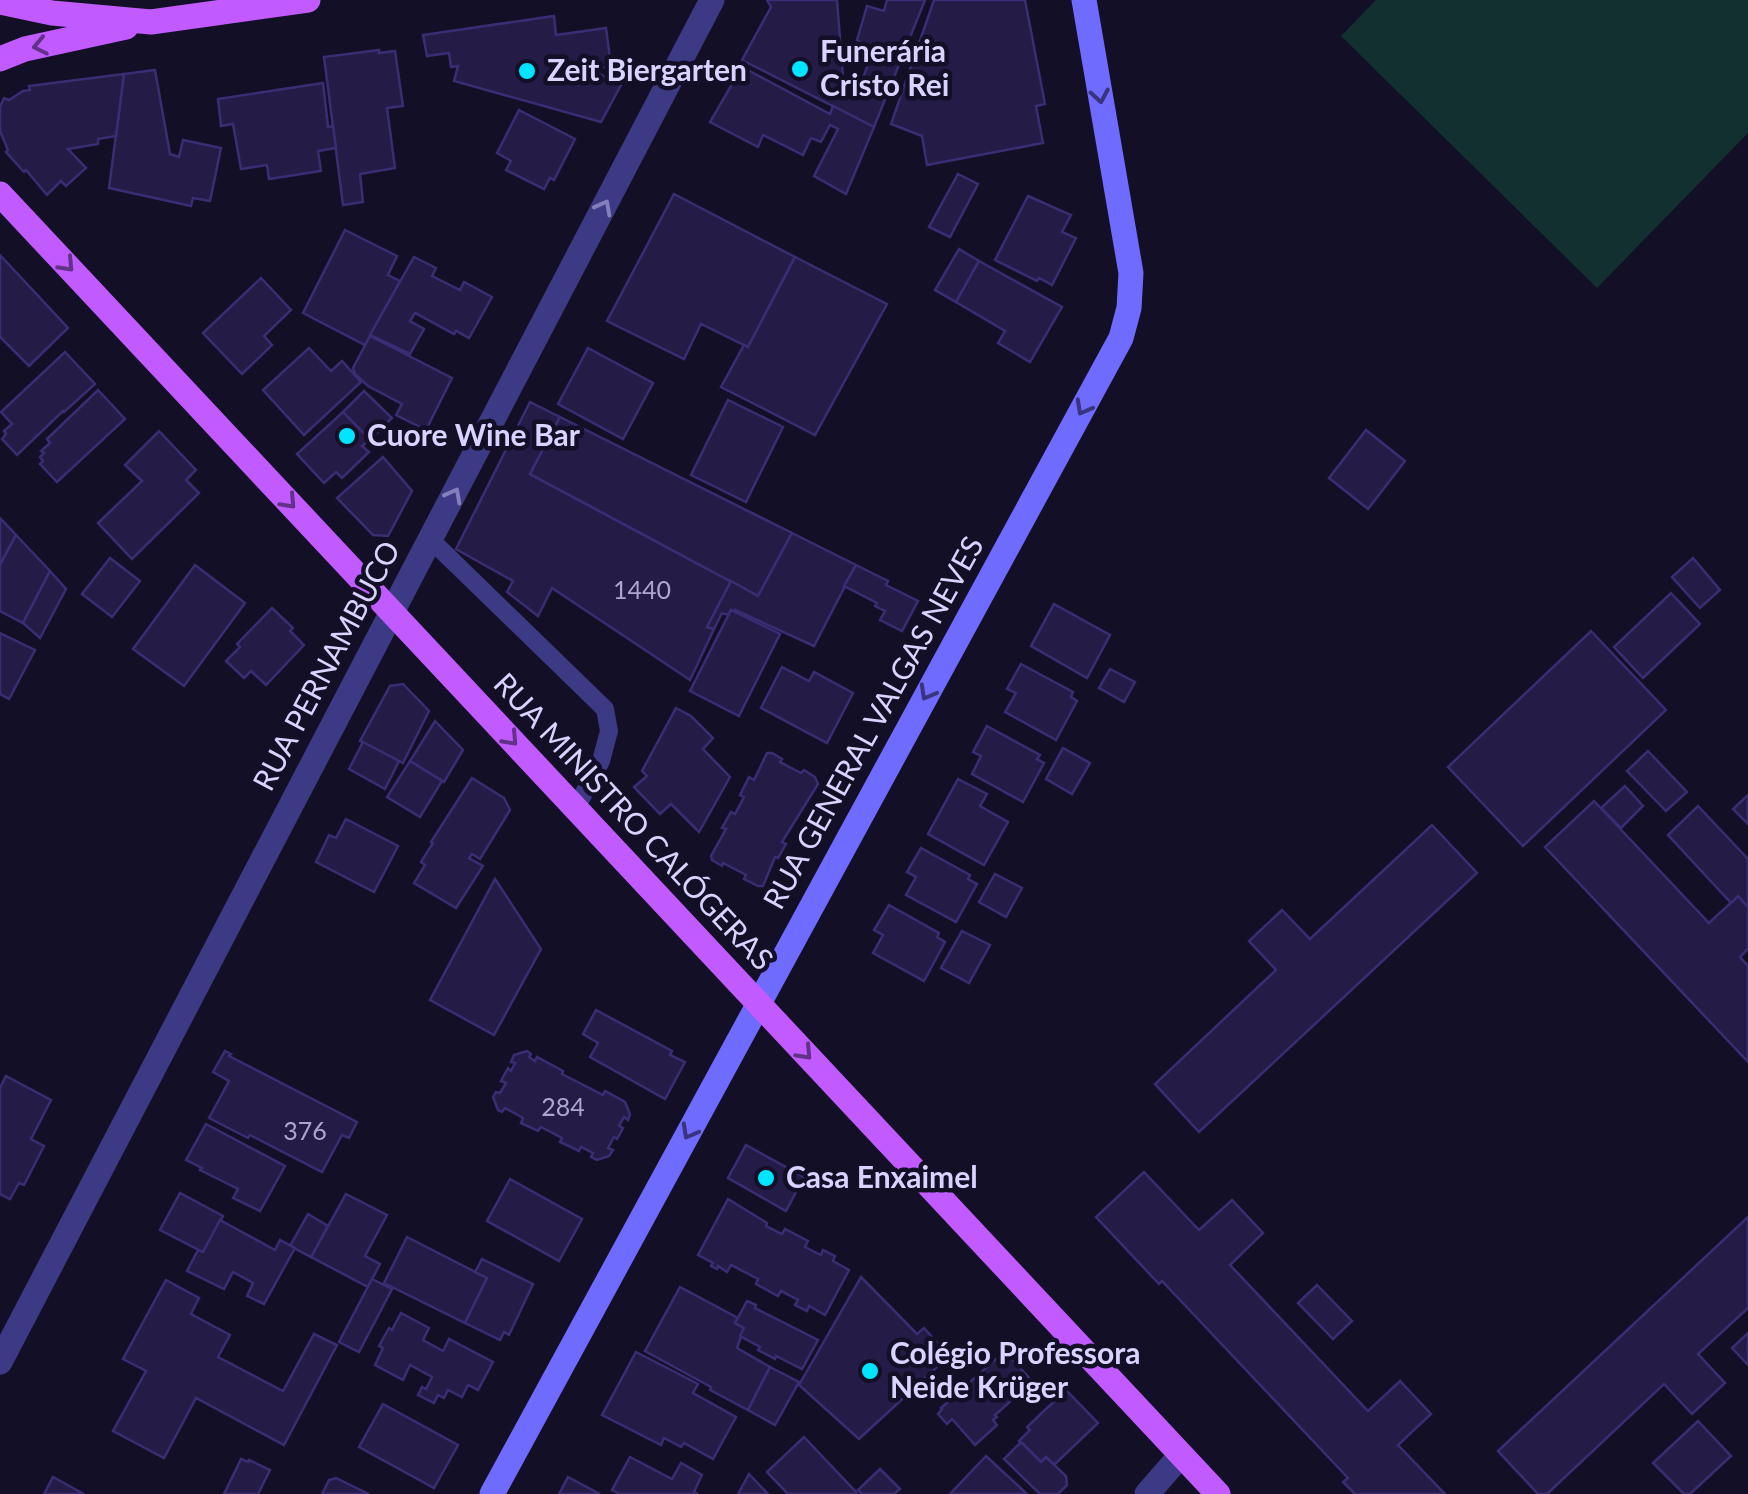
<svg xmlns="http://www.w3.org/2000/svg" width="1748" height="1494" viewBox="0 0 1748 1494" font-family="Lato,sans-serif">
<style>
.green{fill:#12302f}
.building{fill:#241b47;stroke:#3b2d73;stroke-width:2.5}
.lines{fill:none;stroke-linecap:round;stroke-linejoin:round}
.lane{stroke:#3d3a85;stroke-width:18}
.street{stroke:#3d3a85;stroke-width:25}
.secondary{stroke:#6f6bff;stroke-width:25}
.primary{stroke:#c25bff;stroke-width:25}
.oneway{stroke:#623188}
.oneway2{stroke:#38347d}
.oneway3{stroke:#837fbc}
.poi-dot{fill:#00e5ff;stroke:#130f26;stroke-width:4}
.labels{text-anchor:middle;stroke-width:9;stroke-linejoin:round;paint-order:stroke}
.number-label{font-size:25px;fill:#aca6d1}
.poi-label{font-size:30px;font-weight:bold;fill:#d9d4ff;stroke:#130f26;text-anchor:start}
.street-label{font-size:30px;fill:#d9d4ff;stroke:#130f26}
</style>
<rect width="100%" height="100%" fill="#130f26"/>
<!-- green -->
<polygon class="green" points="1376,0 1748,0 1748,133 1597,288 1341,36"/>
<!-- building -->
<g class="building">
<polygon points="767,0 837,0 843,77 861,83 874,49 857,40 867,6 884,11 887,0 925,0 874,127 742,60 771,7"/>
<polygon points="934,0 1025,0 1045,104 1036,106 1043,143 927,165 922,136 891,124"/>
<polygon points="554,16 556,35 606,28 611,66 597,69 598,73 621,85 601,122 454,81 458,66 451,67 449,53 427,56 423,35"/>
<polygon points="379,50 379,53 395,51 403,106 387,108 395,168 360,174 363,202 343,205 324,57"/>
<polygon points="742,67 830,114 833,106 874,127 846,194 814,176 838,129 830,125 821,142 811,138 803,155 763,135 758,147 710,122"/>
<polygon points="155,70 170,154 179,157 183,140 221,148 210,201 193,198 191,206 109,188 124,74"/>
<polygon points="124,74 116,136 98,139 98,144 68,149 86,168 66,186 61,181 47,195 26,170 24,172 6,152 8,150 0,131 0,107 4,98 9,100 23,91 30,90 29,86"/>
<polygon points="323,83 328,127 333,126 336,148 318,151 321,171 269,179 267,165 241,169 233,124 221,126 218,99"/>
<polygon points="519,110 575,139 554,180 550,178 544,189 506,170 511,161 497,153"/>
<polygon points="958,174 978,184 950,237 929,227"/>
<polygon points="674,194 795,257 748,347 701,324 684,359 607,321"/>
<polygon points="1028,196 1071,215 1062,232 1076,238 1052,285 1039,278 1037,281 995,260"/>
<polygon points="345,230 397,256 388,275 400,281 365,345 303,313"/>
<polygon points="959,249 979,261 956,302 935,290"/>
<polygon points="0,255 68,328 29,366 0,337"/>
<polygon points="414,257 436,268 432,276 460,290 464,282 492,297 469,338 456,331 454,334 415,313 410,321 424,329 410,354 370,335"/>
<polygon points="795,257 887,304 815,435 721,387 744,345 748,347"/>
<polygon points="979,261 1062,307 1030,362 998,343 1005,331 956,302"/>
<polygon points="261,278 291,310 264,336 272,345 242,374 203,333"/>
<polygon points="370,336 452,378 426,430 396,415 402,404 368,386 355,374 353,368"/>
<polygon points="309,348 331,371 342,361 361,382 304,435 263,390"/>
<polygon points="588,348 653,383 623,439 558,404"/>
<polygon points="65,352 95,384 64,412 63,411 17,455 2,439 6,434 4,431 12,424 1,412"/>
<polygon points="98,390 125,419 57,482 40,464 43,461 40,457 44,453 41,451 50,443 47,439"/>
<polygon points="364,391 392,418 370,440 343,412"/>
<polygon points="728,400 783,427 746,502 691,475"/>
<polygon points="530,402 560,417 530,474 732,582 707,627 714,629 690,680 552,588 538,616 507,592 513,581 456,549"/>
<polygon points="343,412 370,440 362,446 369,452 342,478 336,472 324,483 297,454"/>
<polygon points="560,417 792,533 758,596 530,474"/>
<polygon points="1366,430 1405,461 1368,509 1329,478"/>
<polygon points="159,431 196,470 186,480 199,493 132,559 98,523 142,481 125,465"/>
<polygon points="383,457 412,491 388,536 373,535 337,498"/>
<polygon points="0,518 16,535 0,565"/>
<polygon points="792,533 856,565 814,646 735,610 734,612 731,610 728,615 722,613 714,629 707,627 731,581 758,596"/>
<polygon points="16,535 50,571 23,623 0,611 0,565"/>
<polygon points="110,558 140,581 112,617 82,594"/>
<polygon points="1693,558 1720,590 1700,608 1672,577"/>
<polygon points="195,565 245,603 184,686 133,649"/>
<polygon points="856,565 888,581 886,585 918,601 902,631 880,620 885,611 875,606 877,603 844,586"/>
<polygon points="50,571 66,589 40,638 23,623"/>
<polygon points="1671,593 1700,624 1643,678 1614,647"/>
<polygon points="1054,604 1110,635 1087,678 1031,646"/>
<polygon points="272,608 293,628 290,631 304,645 266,685 251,671 244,678 226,661 240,647 237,644"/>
<polygon points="731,610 780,634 739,716 690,691"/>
<polygon points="1591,631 1666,710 1523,846 1448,767"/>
<polygon points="0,633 35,650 9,699 0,694"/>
<polygon points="1021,664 1073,692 1071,697 1077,701 1056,740 1005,712 1016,693 1007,689"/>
<polygon points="782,667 809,681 814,672 853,693 827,743 761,708"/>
<polygon points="1110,669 1135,682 1124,702 1099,688"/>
<polygon points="403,684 429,711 403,763 360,741 390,686"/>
<polygon points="676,708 691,716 713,738 703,749 730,777 699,832 671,804 660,814 634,787 647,776 642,771"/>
<polygon points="435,721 463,750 444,782 410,761"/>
<polygon points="987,726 1040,755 1037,759 1044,763 1023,802 972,774 981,756 973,752"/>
<polygon points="363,742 399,761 385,789 349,769"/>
<polygon points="1063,748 1090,763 1072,794 1046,779"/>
<polygon points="1648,751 1687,792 1666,811 1627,771"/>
<polygon points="767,753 772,753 782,759 780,762 801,773 804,770 815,777 818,784 782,842 786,844 778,858 775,857 763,886 758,886 744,879 746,875 723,863 722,866 712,860 711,856 726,829 722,828 731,812 735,814 744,797 740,795 749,777 754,780"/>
<polygon points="410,761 442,781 420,817 387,797"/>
<polygon points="472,778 504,798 510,810 480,859 472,854 469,858 483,866 456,908 414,883 425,865 421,862 433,843 431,842"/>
<polygon points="958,779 987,794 980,806 1008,822 984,865 928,834"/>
<polygon points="1625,786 1643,806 1621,828 1601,808"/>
<polygon points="1748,795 1748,824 1733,809"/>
<polygon points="1594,801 1709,923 1738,896 1748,907 1748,949 1740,957 1748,966 1748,1062 1545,847"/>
<polygon points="1698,806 1748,859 1748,907 1738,896 1731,903 1668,835"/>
<polygon points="346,819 398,846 374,892 316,862 329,835 336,838"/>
<polygon points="1432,825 1477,873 1199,1132 1155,1084 1276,970 1249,941 1282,910 1310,939"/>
<polygon points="921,848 970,875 968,879 977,884 956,922 906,895 916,877 907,872"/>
<polygon points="995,874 1022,888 1006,917 979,902"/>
<polygon points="495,879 541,949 494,1035 430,1000"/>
<polygon points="889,905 939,933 937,937 945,942 924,981 873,953 883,935 874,930"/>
<polygon points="962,931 990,945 969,983 941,968"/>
<polygon points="596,1010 672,1051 670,1055 685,1062 665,1099 590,1057 598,1043 583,1034"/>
<polygon points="225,1051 231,1054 229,1056 357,1122 349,1138 342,1135 322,1172 250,1135 248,1138 209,1118 229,1081 213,1072"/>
<polygon points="527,1051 531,1054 529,1057 535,1061 537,1057 563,1071 562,1074 603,1095 605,1091 625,1102 630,1114 628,1120 624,1117 619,1126 623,1128 617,1139 614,1137 608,1148 613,1150 609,1156 597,1160 591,1157 593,1153 581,1147 579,1151 560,1142 562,1138 541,1127 538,1131 521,1123 523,1118 505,1108 502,1112 498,1110 493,1097 496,1092 500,1093 506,1083 501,1081 508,1068 511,1071 515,1063 511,1062 514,1055"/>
<polygon points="6,1076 51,1100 31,1139 44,1146 24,1185 19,1183 10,1199 0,1194 0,1088"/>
<polygon points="206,1124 285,1166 260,1211 233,1198 238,1189 200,1170 202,1168 186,1160"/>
<polygon points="746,1145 804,1177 786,1211 728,1178"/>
<polygon points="1144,1172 1199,1230 1232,1200 1263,1233 1230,1265 1368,1411 1400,1381 1431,1414 1398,1445 1445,1494 1355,1494 1343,1482 1348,1478 1162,1281 1159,1284 1096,1217"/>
<polygon points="510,1179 582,1219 559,1261 487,1221"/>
<polygon points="180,1193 223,1216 203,1252 160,1230"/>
<polygon points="346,1194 387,1215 365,1256 380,1264 368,1287 311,1257"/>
<polygon points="728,1199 767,1223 766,1226 782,1234 785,1229 808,1241 805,1247 821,1255 823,1250 835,1256 833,1261 849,1270 825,1315 809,1306 807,1311 795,1305 798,1300 781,1291 778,1296 756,1284 758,1279 731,1265 727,1272 718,1266 717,1269 711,1266 713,1263 698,1255"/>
<polygon points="308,1214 328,1226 311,1257 290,1246"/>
<polygon points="1748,1217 1748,1308 1698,1354 1725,1383 1692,1414 1664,1384 1547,1494 1538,1494 1498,1451"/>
<polygon points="220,1220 275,1250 280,1240 295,1248 264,1304 247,1296 253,1283 233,1272 224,1289 187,1271 198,1250 203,1252"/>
<polygon points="407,1237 487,1278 465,1323 384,1283"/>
<polygon points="482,1259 533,1284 509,1335 504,1332 500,1340 465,1323 487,1278 475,1272"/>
<polygon points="861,1277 917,1334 924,1328 949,1356 859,1439 799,1385"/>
<polygon points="372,1279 392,1289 359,1352 339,1342"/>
<polygon points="166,1280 199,1298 191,1314 230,1335 218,1357 283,1391 314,1334 337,1345 284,1445 196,1398 164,1458 113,1431 146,1371 123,1359"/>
<polygon points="1317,1285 1352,1321 1333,1339 1298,1303"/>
<polygon points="680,1287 738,1318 735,1323 744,1328 737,1348 770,1367 748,1410 710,1390 711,1387 645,1351"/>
<polygon points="747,1301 756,1305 755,1308 818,1340 802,1369 776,1356 775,1359 758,1350 760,1347 740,1336 744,1328 735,1323"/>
<polygon points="401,1313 429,1328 423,1340 443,1351 449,1339 493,1362 478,1390 468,1385 462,1397 448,1390 444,1398 438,1395 434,1403 418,1395 422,1387 426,1389 432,1377 410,1365 403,1380 375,1365 383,1348 379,1346 389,1328 392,1330"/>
<polygon points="1748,1333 1748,1365 1732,1348"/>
<polygon points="1005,1351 1030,1379 1020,1388 1022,1391 995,1415 997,1417 993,1420 997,1425 975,1445 952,1419 947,1424 938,1414 942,1409 941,1408"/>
<polygon points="636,1352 698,1384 693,1393 736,1417 713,1459 684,1443 681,1447 664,1438 661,1445 602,1415"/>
<polygon points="770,1367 799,1382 775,1425 748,1410"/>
<polygon points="1066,1390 1098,1423 1054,1465 1046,1457 1041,1462 1019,1441 1030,1430 1027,1427"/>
<polygon points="383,1404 458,1445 434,1488 359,1447"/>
<polygon points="1698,1421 1731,1456 1690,1494 1684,1494 1653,1463"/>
<polygon points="804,1437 856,1492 857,1494 788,1494 767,1472"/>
<polygon points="1021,1442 1041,1462 1046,1457 1066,1476 1067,1485 1058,1494 1040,1494 1004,1459"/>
<polygon points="986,1456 1027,1494 950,1494"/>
<polygon points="630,1457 672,1479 681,1463 702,1475 694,1492 698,1494 620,1494 612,1490"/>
<polygon points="241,1459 248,1462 249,1460 270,1470 258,1494 224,1494"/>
<polygon points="880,1469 900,1489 894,1494 862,1494 858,1490"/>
<polygon points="749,1474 768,1494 738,1494"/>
<polygon points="53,1477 84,1494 44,1494"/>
<polygon points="568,1477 600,1494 559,1494"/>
<polygon points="336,1478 369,1494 322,1494 329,1480"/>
</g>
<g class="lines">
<!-- lane -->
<polyline class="lane" points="430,539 605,709 609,731 601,761 576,808"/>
<!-- street -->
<g class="street">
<polyline points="0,1362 712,0"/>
<polyline points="1147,1494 1181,1455"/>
</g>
<!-- secondary -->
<polyline class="secondary" points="492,1494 1121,338 1129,308 1131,273 1084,0"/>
<!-- primary -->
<g class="primary">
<polyline points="0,2 52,13 151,22 308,0"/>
<polyline points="0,59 25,49 126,27"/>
<polyline points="0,194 1218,1494"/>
</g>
</g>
<!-- one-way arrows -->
<defs><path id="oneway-chevron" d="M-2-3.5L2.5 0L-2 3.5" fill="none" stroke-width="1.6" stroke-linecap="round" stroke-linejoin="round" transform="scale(2.5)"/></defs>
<g class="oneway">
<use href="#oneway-chevron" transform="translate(40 46) rotate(168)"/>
<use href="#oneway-chevron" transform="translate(67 265) rotate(47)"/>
<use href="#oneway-chevron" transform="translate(289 502) rotate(47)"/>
<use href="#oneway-chevron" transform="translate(511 739) rotate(47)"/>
<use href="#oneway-chevron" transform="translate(805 1053) rotate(47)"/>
</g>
<g class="oneway2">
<use href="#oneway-chevron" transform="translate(1100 96) rotate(80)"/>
<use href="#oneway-chevron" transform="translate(1083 408) rotate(119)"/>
<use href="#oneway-chevron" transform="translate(927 693) rotate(119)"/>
<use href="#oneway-chevron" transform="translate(689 1132) rotate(119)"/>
</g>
<g class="oneway3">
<use href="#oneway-chevron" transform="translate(604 207) rotate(-62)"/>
<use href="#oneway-chevron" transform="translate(454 495) rotate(-62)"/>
</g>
<!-- markers -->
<g class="poi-dot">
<circle cx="800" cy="69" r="10"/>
<circle cx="527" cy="71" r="10"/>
<circle cx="347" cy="436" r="10"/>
<circle cx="766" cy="1178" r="10"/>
<circle cx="870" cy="1371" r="10"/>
</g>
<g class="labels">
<!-- number labels -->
<g class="number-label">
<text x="642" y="599">1440</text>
<text x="563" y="1116">284</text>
<text x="305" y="1140">376</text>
</g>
<!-- poi labels -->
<g class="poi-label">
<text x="820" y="62">Funerária<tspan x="820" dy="34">Cristo Rei</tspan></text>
<text x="547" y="81">Zeit Biergarten</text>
<text x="367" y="446">Cuore Wine Bar</text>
<text x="786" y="1188">Casa Enxaimel</text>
<text x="890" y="1364">Colégio Professora<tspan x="890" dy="34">Neide Krüger</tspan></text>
</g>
<!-- street labels -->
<g class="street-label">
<text transform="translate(327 666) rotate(-62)" y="10">RUA PERNAMBUCO</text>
<text transform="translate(874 723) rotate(-61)" y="10">RUA GENERAL VALGAS NEVES</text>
<text transform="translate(633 822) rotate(47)" y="10">RUA MINISTRO CALÓGERAS</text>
</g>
</g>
</svg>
